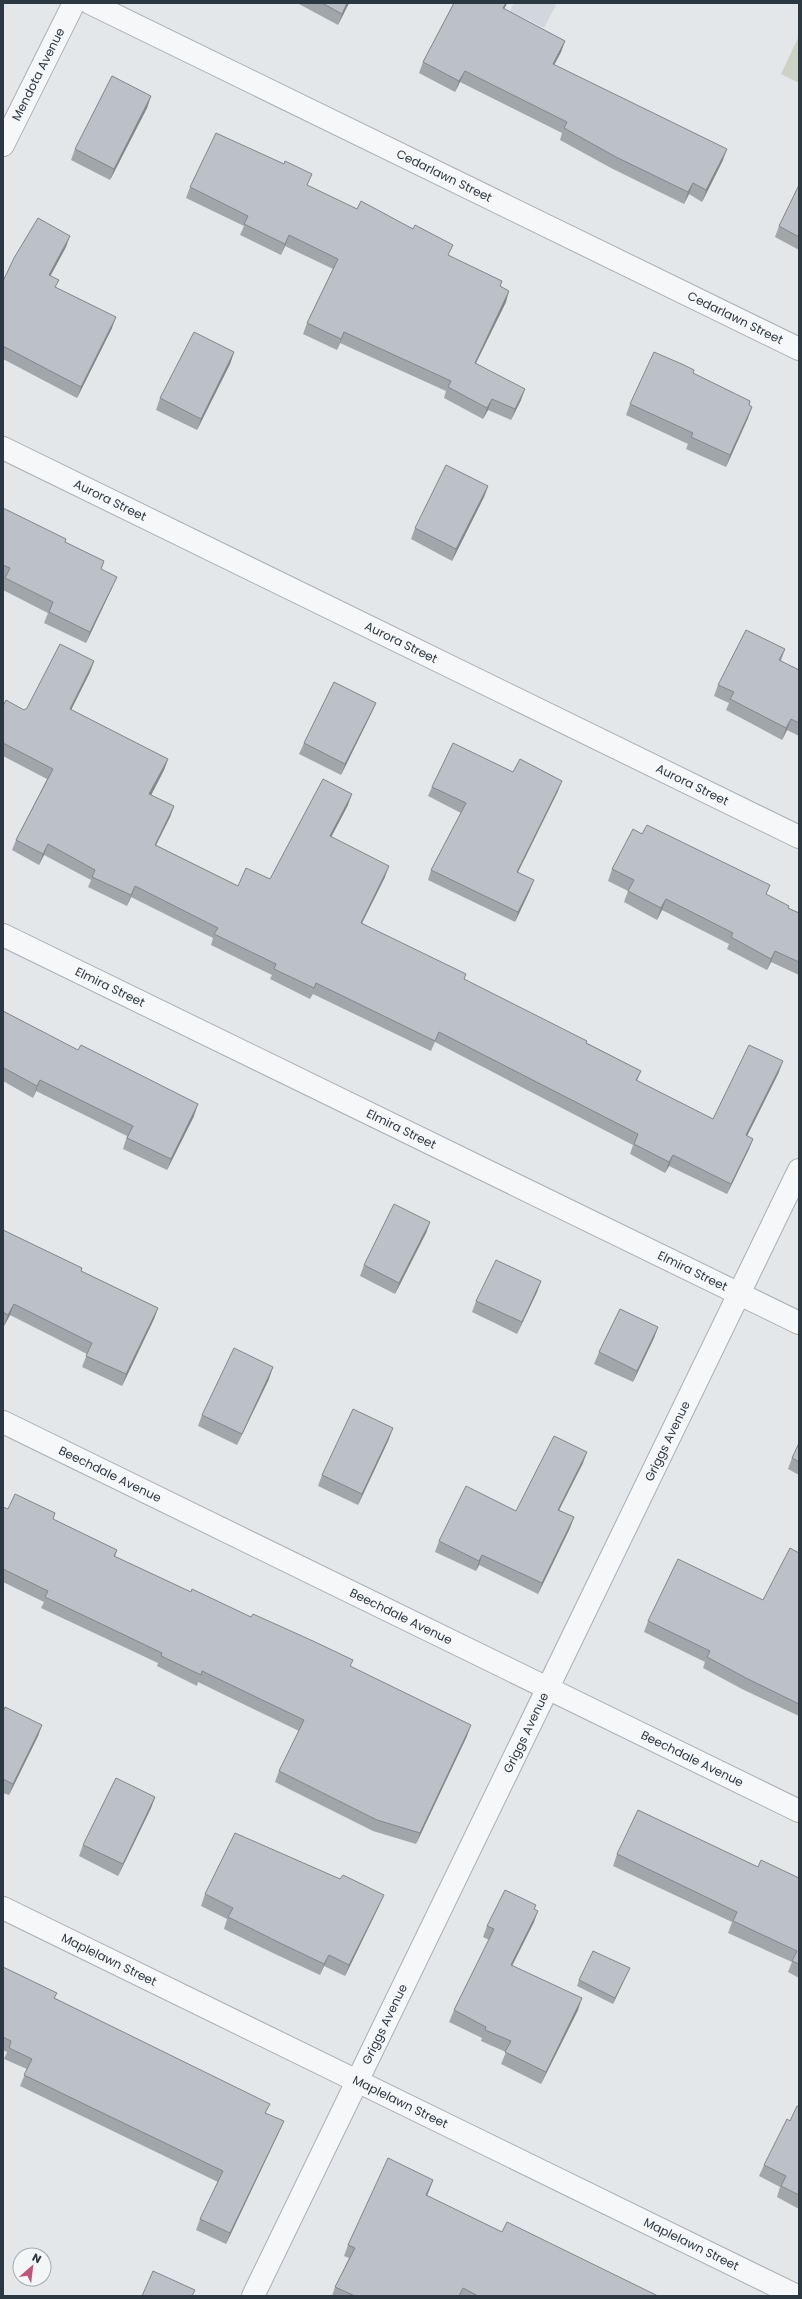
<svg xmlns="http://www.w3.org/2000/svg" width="802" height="2299" viewBox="0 0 802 2299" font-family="Poppins,sans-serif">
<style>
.built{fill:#d1d7dc}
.green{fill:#cbd3c5}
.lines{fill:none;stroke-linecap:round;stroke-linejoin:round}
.street-casing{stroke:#a8afb4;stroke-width:24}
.street{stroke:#f5f7f9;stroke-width:22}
.wall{fill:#a1a6aa}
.shaded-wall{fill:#83878b}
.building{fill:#bbc1c6;stroke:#83878b}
.labels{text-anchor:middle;stroke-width:3;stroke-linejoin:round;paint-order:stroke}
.street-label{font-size:12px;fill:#2c3841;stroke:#f3f6f7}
</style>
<rect width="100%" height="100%" fill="#e3e7ea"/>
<!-- built -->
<polygon class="built" points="514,3 553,3 556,5 544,28 510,11"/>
<!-- green -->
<polygon class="green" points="799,36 799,83 781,74"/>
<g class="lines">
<defs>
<g id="street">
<path id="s1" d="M90,3L799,349"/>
<path id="s2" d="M3,145L74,3"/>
<path id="s3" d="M3,448L799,837"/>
<path id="s4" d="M3,935L799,1323"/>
<path id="s5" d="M3,1422L799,1811"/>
<path id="s6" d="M3,1908L797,2296"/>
<path id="s7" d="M253,2296L799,1170"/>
</g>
</defs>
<!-- street casing -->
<use href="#street" class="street-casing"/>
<!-- street -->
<use href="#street" class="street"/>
</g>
<!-- wall -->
<g class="wall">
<polygon points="299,3 349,3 338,25 299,4"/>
<polygon points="454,3 507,3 504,9 565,41 561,52 554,65 723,160 702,202 689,194 684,204 611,168 560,140 562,133 460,82 455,92 419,73 423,62"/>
<polygon points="151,96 147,108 110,180 71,160 75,149"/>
<polygon points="284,164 307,185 449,256 502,281 500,287 506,302 476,363 521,400 511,420 488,410 483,419 444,398 446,391 340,343 337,350 303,334 307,323 333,269 285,246 281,255 240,235 244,226 186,198 190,187"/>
<polygon points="799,185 799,250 775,237 779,226"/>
<polygon points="66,247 50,276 56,287 112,328 77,398 3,359 3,281"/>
<polygon points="234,352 230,364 197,430 156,410 160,398"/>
<polygon points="693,373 749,405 748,418 726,467 686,449 688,444 626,415 630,404"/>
<polygon points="488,486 484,497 452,561 411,539 415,528"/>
<polygon points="3,508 65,542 104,561 101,569 112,588 86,643 44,623 48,613 3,590 3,582 4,579 3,578"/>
<polygon points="785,649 781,661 799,670 799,736 787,730 782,740 726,710 729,703 714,696 718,685"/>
<polygon points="94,661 90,672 71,710 168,759 164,770 151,795 174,806 170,817 156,845 238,886 270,879 348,805 331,837 385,877 362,923 464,979 641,1071 637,1081 713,1119 779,1072 747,1136 753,1139 749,1149 727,1194 669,1166 665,1173 630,1154 633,1145 435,1042 431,1051 313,994 310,999 270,979 272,975 211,945 213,938 131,897 127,906 88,887 91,880 44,855 39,865 12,850 16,840 47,779 3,756 3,706 24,710 27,708"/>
<polygon points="376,703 371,714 341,775 299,754 304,743"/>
<polygon points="513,772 558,791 518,872 530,890 515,922 428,880 431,870 461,813 428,796 432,787"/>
<polygon points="642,834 767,895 788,908 799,913 799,975 771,962 767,970 727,949 729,944 662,910 657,920 624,902 628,891 608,881 612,869"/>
<polygon points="3,1011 194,1116 167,1170 123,1149 127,1136 36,1091 33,1098 3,1081"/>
<polygon points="430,1222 426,1233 395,1294 360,1276 364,1265"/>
<polygon points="3,1230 82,1268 81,1271 158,1308 154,1319 122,1386 82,1367 87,1354 10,1315 4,1326 3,1326"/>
<polygon points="541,1281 537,1292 517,1334 472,1312 476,1301"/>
<polygon points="658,1327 654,1338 633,1382 594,1364 599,1352"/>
<polygon points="269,1379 237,1445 198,1426 202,1415"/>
<polygon points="389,1439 358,1505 318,1486 322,1475"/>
<polygon points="799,1443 799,1475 788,1469 792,1458"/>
<polygon points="583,1463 559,1510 574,1517 570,1528 538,1594 479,1565 476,1571 435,1552 439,1541 516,1511"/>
<polygon points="3,1507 8,1509 55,1513 53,1519 117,1550 115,1557 350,1666 467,1736 416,1844 373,1831 275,1782 279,1771 299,1731 198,1682 197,1686 157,1666 158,1663 41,1608 44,1602 3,1582"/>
<polygon points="799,1553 799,1716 742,1689 703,1668 705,1662 644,1632 648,1621 763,1600"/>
<polygon points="3,1712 42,1725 38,1736 9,1795 3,1793"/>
<polygon points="155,1797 151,1808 118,1876 79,1856 83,1845"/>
<polygon points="617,1854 758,1867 799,1878 799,1978 788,1972 792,1962 728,1933 732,1922 613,1866"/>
<polygon points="205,1894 379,1906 345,1976 324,1966 320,1975 275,1954 224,1929 227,1919 201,1906"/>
<polygon points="536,1905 534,1909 534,1922 512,1965 578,2010 541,2084 501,2064 506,2052 481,2041 482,2038 449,2022 454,2010 489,1940 483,1937 487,1926"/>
<polygon points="3,1967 55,1998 266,2113 279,2132 226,2244 196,2230 200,2219 218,2182 20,2086 27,2069 4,2059 7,2052 3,2050"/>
<polygon points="627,1974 613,2004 577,1986 579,1980"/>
<polygon points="799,2107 799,2209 777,2197 780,2187 759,2176 764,2165 790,2121"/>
<polygon points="433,2180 427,2196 502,2232 658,2296 332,2296 335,2287 349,2258 344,2256 348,2245"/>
</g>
<!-- shaded-wall -->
<g class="shaded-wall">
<polygon points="347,3 349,3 338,25 342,14"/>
<polygon points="506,3 507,3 499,20 503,8"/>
<polygon points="565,41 561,52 549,75 553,64"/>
<polygon points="465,71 460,82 455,92 459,81"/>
<polygon points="151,96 147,108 110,180 114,169"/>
<polygon points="727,149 723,160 702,202 706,190"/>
<polygon points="693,183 689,194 684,204 688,192"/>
<polygon points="289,235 285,246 281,255 285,244"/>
<polygon points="70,236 66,247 45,286 49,275"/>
<polygon points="509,291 506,302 471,373 475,363"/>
<polygon points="116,317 112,328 77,398 81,387"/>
<polygon points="344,332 340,343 337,350 341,339"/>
<polygon points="234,352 230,364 197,430 201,419"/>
<polygon points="525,389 521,400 511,420 515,409"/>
<polygon points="492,399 488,410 483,419 487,408"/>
<polygon points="752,407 748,418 726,467 730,455"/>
<polygon points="488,486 484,497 452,561 456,549"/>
<polygon points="117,577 112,588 86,643 90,632"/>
<polygon points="94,661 90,672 66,720 70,709"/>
<polygon points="376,703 371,714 341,775 345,764"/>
<polygon points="791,719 787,730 782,740 786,728"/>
<polygon points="168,759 164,770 146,805 149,794"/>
<polygon points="562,781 558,791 513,882 517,872"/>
<polygon points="352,794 348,805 326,847 330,836"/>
<polygon points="174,806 170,817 151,855 155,845"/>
<polygon points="48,844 44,855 39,865 43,854"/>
<polygon points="389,866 385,877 357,933 361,923"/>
<polygon points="534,880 530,890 515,922 518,912"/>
<polygon points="135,886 131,897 127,906 131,895"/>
<polygon points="666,899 662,910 657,920 661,908"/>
<polygon points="775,951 771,962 767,970 771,959"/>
<polygon points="783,1061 779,1072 742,1146 746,1135"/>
<polygon points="40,1080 36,1091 33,1098 37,1086"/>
<polygon points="198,1104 194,1116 167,1170 171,1159"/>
<polygon points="753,1139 749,1149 727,1194 731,1184"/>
<polygon points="673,1155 669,1166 665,1173 669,1162"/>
<polygon points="430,1222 426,1233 395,1294 399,1283"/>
<polygon points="541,1281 537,1292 517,1334 522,1322"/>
<polygon points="14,1304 10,1315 4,1326 8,1315"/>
<polygon points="158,1308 154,1319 122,1386 126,1374"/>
<polygon points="658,1327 654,1338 633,1382 637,1371"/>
<polygon points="273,1367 269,1379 237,1445 242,1434"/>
<polygon points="393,1428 389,1439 358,1505 362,1494"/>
<polygon points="587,1452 583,1463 554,1520 558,1510"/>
<polygon points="574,1517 570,1528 538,1594 542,1583"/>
<polygon points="482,1555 479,1565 476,1571 479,1561"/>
<polygon points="42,1725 38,1736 9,1795 13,1784"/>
<polygon points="471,1725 467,1736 416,1844 420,1833"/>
<polygon points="155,1797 151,1808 118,1876 123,1864"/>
<polygon points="384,1895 379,1906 345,1976 349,1965"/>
<polygon points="538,1911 534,1922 507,1976 511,1965"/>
<polygon points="329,1955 324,1966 320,1975 324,1964"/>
<polygon points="630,1968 627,1974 613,2004 615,1998"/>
<polygon points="582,1998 578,2010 541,2084 546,2072"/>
<polygon points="284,2121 279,2132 226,2244 230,2233"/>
<polygon points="433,2180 429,2191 422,2206 426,2195"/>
</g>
<!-- building -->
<g class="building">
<polygon points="322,3 347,3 342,14"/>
<polygon points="454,3 506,3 503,8 565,41 553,64 727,149 706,190 693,183 688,192 616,157 564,128 567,122 465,71 459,81 423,62"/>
<polygon points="112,76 151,96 114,169 75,149"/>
<polygon points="216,133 284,164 285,161 312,174 307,185 357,209 361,201 413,229 415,225 453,245 448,255 502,281 500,286 509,291 475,363 525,389 515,409 492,399 487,408 448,387 451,381 344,332 341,339 307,323 338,259 289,235 285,244 244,224 248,216 190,187"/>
<polygon points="799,185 799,237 779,226"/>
<polygon points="38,218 70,236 49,275 59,280 55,287 116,317 81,387 3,346 3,281 14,258"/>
<polygon points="194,332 234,352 201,419 160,398"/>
<polygon points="654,352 684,365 694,370 693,373 750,401 749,405 752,407 730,455 691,437 693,433 630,404"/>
<polygon points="446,465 488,486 456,549 415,528"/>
<polygon points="3,508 66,539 65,542 104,561 101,569 117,577 90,632 49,612 53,602 5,578 10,568 3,565"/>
<polygon points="746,630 785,649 779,660 799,670 799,723 791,719 786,728 730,699 734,692 718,685"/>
<polygon points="60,644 94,661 70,709 168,759 149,794 174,806 155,845 238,886 246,868 270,879 323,779 352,794 330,836 389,866 361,923 466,974 464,979 587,1041 586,1043 641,1071 636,1080 713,1119 749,1045 783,1061 746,1135 753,1139 731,1184 673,1155 669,1162 634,1144 638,1134 439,1032 435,1041 316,983 314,988 274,969 276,964 214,934 218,928 135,886 131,895 92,877 95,870 48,844 43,854 16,840 53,769 3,743 3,706 6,700 24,710 27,708"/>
<polygon points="334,682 376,703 345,764 304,743"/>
<polygon points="453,743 513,772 520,759 562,781 517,872 534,880 518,912 431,870 466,803 432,787"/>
<polygon points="647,825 770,885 766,894 789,906 788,908 799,913 799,962 775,951 771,959 731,937 733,933 666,899 661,908 628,891 634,880 612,869 633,829 642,834"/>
<polygon points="3,1011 78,1050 81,1045 198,1104 171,1159 127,1138 133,1126 40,1080 37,1086 4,1068 3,1069"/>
<polygon points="394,1204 430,1222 399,1283 364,1265"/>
<polygon points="3,1230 82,1268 81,1271 158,1308 126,1374 86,1356 92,1343 14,1304 8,1315 3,1312"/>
<polygon points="496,1260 541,1281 522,1322 476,1301"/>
<polygon points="620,1309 658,1327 637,1371 599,1352"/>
<polygon points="234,1348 273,1367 242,1434 202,1415"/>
<polygon points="353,1409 393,1428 362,1494 322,1475"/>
<polygon points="554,1436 587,1452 558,1510 574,1517 542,1583 482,1555 479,1561 439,1541 466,1486 516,1511"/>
<polygon points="799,1443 799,1462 792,1458"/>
<polygon points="15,1494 55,1513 53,1519 117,1550 114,1556 191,1592 192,1589 251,1617 253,1614 313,1641 353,1660 350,1666 471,1725 420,1833 377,1820 279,1771 304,1720 202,1671 201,1675 161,1656 162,1653 45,1597 48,1591 3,1569 3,1507 8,1509"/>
<polygon points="790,1548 799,1553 799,1704 746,1678 707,1657 710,1651 648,1621 678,1559 763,1600"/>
<polygon points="5,1707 42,1725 13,1784 3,1779 3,1712"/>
<polygon points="116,1778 155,1797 123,1864 83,1845"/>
<polygon points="638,1810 758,1867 761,1860 799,1878 799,1964 792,1961 797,1951 733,1921 737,1912 617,1854"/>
<polygon points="235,1833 340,1879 343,1875 384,1895 349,1965 329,1955 324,1964 280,1943 228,1917 233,1908 205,1894"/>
<polygon points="505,1890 536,1905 534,1909 538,1911 511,1965 582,1998 546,2072 505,2052 511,2041 485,2030 486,2027 454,2010 494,1929 487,1926"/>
<polygon points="593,1951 630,1968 615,1998 579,1980"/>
<polygon points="3,1967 57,1993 54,1998 270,2104 265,2113 284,2121 230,2233 200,2219 223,2171 24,2075 32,2059 9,2048 11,2041 3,2037"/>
<polygon points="797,2106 799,2107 799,2195 781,2186 786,2176 764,2165 787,2119 790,2121"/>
<polygon points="388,2158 433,2180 426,2195 502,2232 507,2222 658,2296 478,2296 463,2288 459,2296 355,2296 335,2287 355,2248 348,2245"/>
<polygon points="153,2271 195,2290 192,2296 142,2296"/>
</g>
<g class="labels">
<!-- street labels -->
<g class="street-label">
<text dy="4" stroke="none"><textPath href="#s2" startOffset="79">Mendota Avenue</textPath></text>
<text dy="4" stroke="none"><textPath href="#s1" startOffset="394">Cedarlawn Street</textPath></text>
<text dy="4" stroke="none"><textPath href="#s1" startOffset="718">Cedarlawn Street</textPath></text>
<text dy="4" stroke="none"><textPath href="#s3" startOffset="119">Aurora Street</textPath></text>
<text dy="4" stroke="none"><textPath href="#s3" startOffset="443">Aurora Street</textPath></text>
<text dy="4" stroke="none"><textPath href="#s3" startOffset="767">Aurora Street</textPath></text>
<text dy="4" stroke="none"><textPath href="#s4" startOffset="119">Elmira Street</textPath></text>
<text dy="4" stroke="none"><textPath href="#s4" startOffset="443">Elmira Street</textPath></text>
<text dy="4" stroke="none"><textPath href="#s4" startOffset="767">Elmira Street</textPath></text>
<text dy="4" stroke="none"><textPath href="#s7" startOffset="950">Griggs Avenue</textPath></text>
<text dy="4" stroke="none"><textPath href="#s5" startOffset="119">Beechdale Avenue</textPath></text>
<text dy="4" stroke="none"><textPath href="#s5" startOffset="443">Beechdale Avenue</textPath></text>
<text dy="4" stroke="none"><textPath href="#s7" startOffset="626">Griggs Avenue</textPath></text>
<text dy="4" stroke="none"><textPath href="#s5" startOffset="767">Beechdale Avenue</textPath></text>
<text dy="4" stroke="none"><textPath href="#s6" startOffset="118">Maplelawn Street</textPath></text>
<text dy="4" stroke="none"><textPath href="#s7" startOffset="302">Griggs Avenue</textPath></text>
<text dy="4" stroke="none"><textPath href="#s6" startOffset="442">Maplelawn Street</textPath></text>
<text dy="4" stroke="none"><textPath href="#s6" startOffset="766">Maplelawn Street</textPath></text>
</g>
</g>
<!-- border -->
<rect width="802" height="2299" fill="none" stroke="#2c3841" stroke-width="8"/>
<!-- north arrow -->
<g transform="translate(32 2267) rotate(28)"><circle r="19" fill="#f3f6f7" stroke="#a3aaae"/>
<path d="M0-3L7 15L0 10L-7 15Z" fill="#c4537b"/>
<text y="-6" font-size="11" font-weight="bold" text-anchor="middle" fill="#2c3841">N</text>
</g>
</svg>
